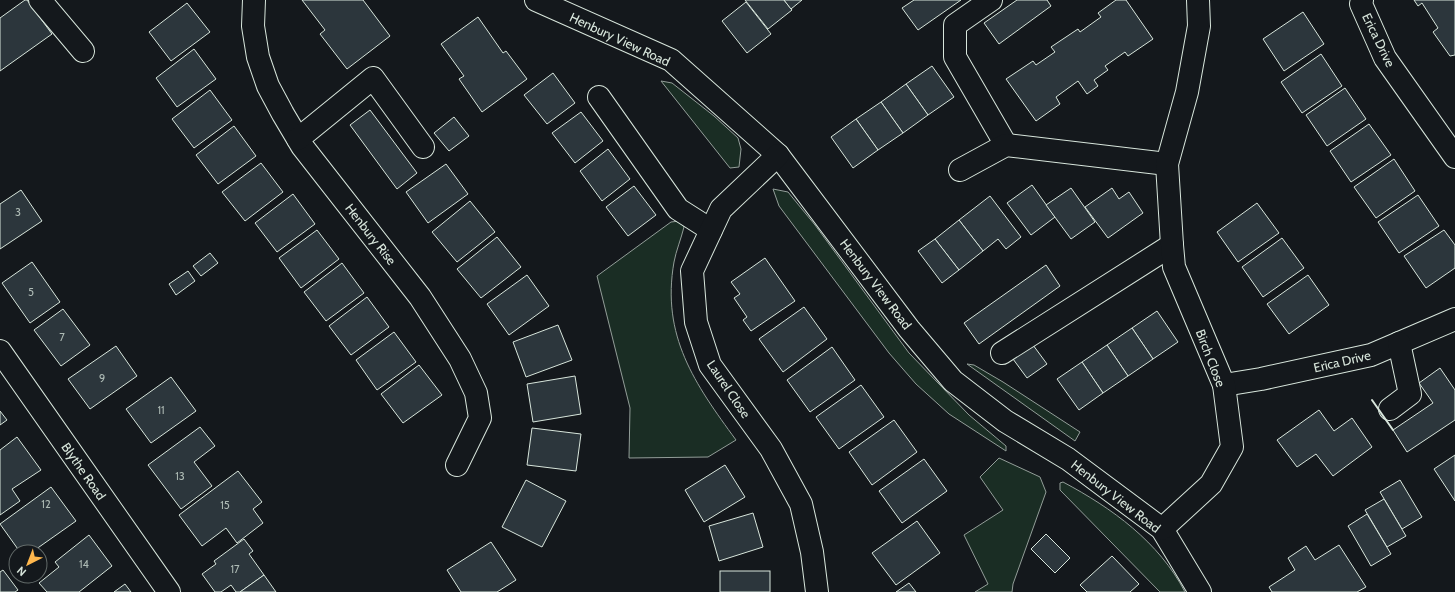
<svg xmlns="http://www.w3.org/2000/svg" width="1455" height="592" viewBox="0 0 1455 592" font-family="Cabin,sans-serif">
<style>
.green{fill:#1a2d24;stroke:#939e99}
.building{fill:#2c363c;stroke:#d8e6dc}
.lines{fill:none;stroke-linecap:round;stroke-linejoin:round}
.minor-casing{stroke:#d8e6dc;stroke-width:24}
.minor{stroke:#14181c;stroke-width:22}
.wall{stroke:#d8e6dc;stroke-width:2}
.labels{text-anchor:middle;stroke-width:3;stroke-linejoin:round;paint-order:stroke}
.number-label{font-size:11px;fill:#adbab4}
.street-label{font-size:13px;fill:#d8e6dc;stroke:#14181c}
</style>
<rect width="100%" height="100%" fill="#14181c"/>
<!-- green -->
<g class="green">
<polygon points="661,81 672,83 714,116 738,138 741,149 739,167 730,168"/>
<polygon points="773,189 788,192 815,225 909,353 969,415 1006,446 1006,451 949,414 916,384 889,353 779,206"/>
<path d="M680,221L684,227C681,239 676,251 674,262C661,336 695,384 736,440L708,457L629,458L630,408L597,276L671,222Z"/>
<polygon points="967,364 974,365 1003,382 1080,432 1075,441"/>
<polygon points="999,458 1040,477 1046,492 1013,584 1012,592 975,592 988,584 964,535 1003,510 980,477"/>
<path d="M1063,482C1112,508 1159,542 1185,592H1160L1060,490V483Z"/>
</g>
<!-- building -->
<g class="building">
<polygon points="25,0 27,0 52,34 0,71 0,18"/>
<polygon points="302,0 363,0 390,36 347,69 320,34 325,30"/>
<polygon points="745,0 784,0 792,10 768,29"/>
<polygon points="784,0 802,0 791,9"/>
<polygon points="914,0 961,0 918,30 902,8"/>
<polygon points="1017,0 1047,0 1051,6 999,44 984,23"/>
<polygon points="1116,0 1126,0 1153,39 1128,56 1125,52 1105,66 1108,70 1094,80 1098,86 1087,94 1078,81 1056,97 1060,104 1036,121 1006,79 1033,61 1036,65 1055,52 1051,47 1078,29 1080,32 1101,17 1098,13"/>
<polygon points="1414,0 1455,0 1455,55 1450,56 1433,32 1438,28 1422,3 1418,6"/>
<polygon points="746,2 771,34 747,53 722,21"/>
<polygon points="187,3 210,32 171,61 149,32"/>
<polygon points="1303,12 1324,44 1284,71 1263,39"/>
<polygon points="478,17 503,53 506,51 527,79 482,112 459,79 464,76 441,44"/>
<polygon points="194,49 216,79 177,107 156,78"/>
<polygon points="1321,54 1342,86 1302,113 1281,82"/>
<polygon points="932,66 954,97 928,115 906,84"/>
<polygon points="553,73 575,103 547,124 524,95"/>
<polygon points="906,84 928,115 903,133 881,102"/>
<polygon points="1345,88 1366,119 1327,146 1306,115"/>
<polygon points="210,90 232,120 194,148 172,119"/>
<polygon points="881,102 903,133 878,150 856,119"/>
<polygon points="370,110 417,173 397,189 350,125"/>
<polygon points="581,112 603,141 575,163 552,133"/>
<polygon points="454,117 469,136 449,151 434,133"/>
<polygon points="856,119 878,150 853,168 831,137"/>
<polygon points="1369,124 1391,155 1351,182 1330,151"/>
<polygon points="234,126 256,156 218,184 196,155"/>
<polygon points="608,149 630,179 602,201 580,171"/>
<polygon points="1394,159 1415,191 1376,218 1354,187"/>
<polygon points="261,163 283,192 245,221 222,192"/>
<polygon points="446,164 468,194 428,223 406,192"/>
<polygon points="1032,185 1055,217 1031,235 1007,203"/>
<polygon points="634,186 656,215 628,236 606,207"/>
<polygon points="1071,188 1095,222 1071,239 1046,205"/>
<polygon points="1112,188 1119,199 1129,192 1143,213 1108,238 1085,207"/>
<polygon points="21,190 42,221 0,249 0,204"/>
<polygon points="293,194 315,224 277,252 255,223"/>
<polygon points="1418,195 1439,226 1399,253 1378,222"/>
<polygon points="990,196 1021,237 1006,249 998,239 983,251 959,220"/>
<polygon points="470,201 495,232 457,262 432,232"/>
<polygon points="1257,203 1279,233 1238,262 1217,232"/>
<polygon points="959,220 983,251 959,270 935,239"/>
<polygon points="317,230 339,259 301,288 279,258"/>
<polygon points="1444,230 1455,245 1455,268 1426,288 1404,256"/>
<polygon points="497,237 521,267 481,298 457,269"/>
<polygon points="1282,238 1304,268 1263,297 1242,267"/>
<polygon points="935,239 959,270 942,283 918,251"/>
<polygon points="210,253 218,263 201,276 193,266"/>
<polygon points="765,258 795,301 751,331 743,320 747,317 734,298 740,294 731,282"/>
<polygon points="32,262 60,302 30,323 2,283"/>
<polygon points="342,263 364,293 326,321 304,292"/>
<polygon points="1046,265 1060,286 979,344 964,323"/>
<polygon points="188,271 195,281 176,295 169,284"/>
<polygon points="527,275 549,306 509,335 487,304"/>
<polygon points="1308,275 1329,305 1289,334 1267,304"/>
<polygon points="367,297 389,327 351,355 329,326"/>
<polygon points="804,307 827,339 783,372 759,339"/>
<polygon points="63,309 90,345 61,366 34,330"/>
<polygon points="1157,311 1178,342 1153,359 1132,328"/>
<polygon points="558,325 572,360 526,377 513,342"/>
<polygon points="1132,328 1153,359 1128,376 1107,345"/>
<polygon points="394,332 416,362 377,390 356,360"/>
<polygon points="1033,345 1047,364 1027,378 1013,359"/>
<polygon points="1107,345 1128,376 1103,393 1082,362"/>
<polygon points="116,346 137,376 90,409 68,379"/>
<polygon points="832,347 855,380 810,412 787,380"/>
<polygon points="1082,362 1103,393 1079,410 1057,379"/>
<polygon points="419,365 442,395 403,423 381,394"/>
<polygon points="1440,368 1455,390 1455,420 1407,452 1393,430 1433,403 1419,383"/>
<polygon points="575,376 581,414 533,422 527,384"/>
<polygon points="171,377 196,411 151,443 126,409"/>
<polygon points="861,385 884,417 839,449 816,417"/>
<polygon points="1319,410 1334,431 1352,418 1372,447 1333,476 1316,454 1297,467 1277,440"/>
<polygon points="0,411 7,420 0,425"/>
<polygon points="894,420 917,452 872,485 849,452"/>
<polygon points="200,427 215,446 194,462 212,486 181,509 148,465"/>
<polygon points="532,428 581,434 576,471 527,465"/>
<polygon points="17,437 41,470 12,489 20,501 0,515 0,450"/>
<polygon points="1455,455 1455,501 1434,469"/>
<polygon points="924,459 947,491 902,523 879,491"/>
<polygon points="725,465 745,497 704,522 685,490"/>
<polygon points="238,471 262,502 253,509 263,523 237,543 226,528 202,546 179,515"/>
<polygon points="526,480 566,501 542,547 502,527"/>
<polygon points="1400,480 1422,517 1402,529 1380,492"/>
<polygon points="51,487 76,521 32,552 20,552 0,524"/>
<polygon points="1384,499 1406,536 1387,547 1365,510"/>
<polygon points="753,513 763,547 719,561 709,526"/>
<polygon points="1367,514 1391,554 1371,566 1348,526"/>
<polygon points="917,521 940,553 896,585 872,553"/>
<polygon points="1046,534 1070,558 1055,573 1031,549"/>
<polygon points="89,535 112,566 79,592 47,592 39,583 59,567 55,562"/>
<polygon points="244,539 253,551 249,554 264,575 240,592 236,592 231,585 221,592 215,592 202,574 216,564 214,561"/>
<polygon points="491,542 516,580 497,592 461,592 447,570"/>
<polygon points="1339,545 1366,587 1357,592 1272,592 1269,587 1295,570 1288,558 1306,546 1315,560"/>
<polygon points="1112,556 1139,584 1130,592 1087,592 1080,585"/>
<polygon points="3,570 18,590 15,592 0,592 0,572"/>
<rect x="720" y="571" width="50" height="21"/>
<polygon points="264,575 276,592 240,592"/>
<polygon points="909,583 916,592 896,592"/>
<polygon points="125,584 131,592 114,592"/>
</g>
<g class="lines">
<defs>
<g id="minor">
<polyline points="40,0 83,51"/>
<polyline points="254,0 253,26 258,57 268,86 283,114 302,146 420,297 460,359 476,393 480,418 457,465"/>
<polyline points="536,0 671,60 778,155 909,329 953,381 1005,421 1068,459 1162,529 1200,592"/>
<polyline points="991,0 955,25 955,57 1006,145"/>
<polyline points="1362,0 1361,4 1385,58 1455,157"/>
<polyline points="599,97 678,209 711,230"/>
<polyline points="298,139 373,78 423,147"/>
<polyline points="778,155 721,209 692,271 696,322 710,365 771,449 801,504 812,552 817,592"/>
<polyline points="960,170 1006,145 1167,164"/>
<polyline points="0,351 169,592"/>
<polyline points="1002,353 1172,245"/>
<polyline points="1224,385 1261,379 1371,355 1455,319"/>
<polyline points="1390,409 1410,394 1399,343"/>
<polyline points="1162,529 1211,484 1232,447 1224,385 1174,267 1172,245 1167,164 1187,92 1199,26 1198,0"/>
</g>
</defs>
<!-- minor casing -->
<use href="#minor" class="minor-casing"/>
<!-- minor -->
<use href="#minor" class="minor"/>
<!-- wall -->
<polyline class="wall" points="1372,400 1393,430"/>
</g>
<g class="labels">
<!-- number labels -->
<g class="number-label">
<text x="18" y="216">3</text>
<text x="31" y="296">5</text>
<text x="62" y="341">7</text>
<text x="102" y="382">9</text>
<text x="161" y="414">11</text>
<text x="180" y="480">13</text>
<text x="46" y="508">12</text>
<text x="225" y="509">15</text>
<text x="84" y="568">14</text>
<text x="235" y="573">17</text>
</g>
<!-- street labels -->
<g class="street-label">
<text transform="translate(620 39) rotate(25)" y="5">Henbury View Road</text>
<text transform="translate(1379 40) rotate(64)" y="5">Erica Drive</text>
<text transform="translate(371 234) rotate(52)" y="5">Henbury Rise</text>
<text transform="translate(876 284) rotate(53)" y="5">Henbury View Road</text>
<text transform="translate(1211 358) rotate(69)" y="5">Birch Close</text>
<text transform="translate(1342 361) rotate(-13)" y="5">Erica Drive</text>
<text transform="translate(729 389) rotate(56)" y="5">Laurel Close</text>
<text transform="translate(84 471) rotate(55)" y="5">Blythe Road</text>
<text transform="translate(1116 496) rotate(38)" y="5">Henbury View Road</text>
</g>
</g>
<!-- north arrow -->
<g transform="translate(28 564) rotate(222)"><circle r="19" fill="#14181c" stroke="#626a69"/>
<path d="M0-3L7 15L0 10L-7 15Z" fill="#ffb74d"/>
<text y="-6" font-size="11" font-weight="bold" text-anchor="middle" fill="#d8e6dc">N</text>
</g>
</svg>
